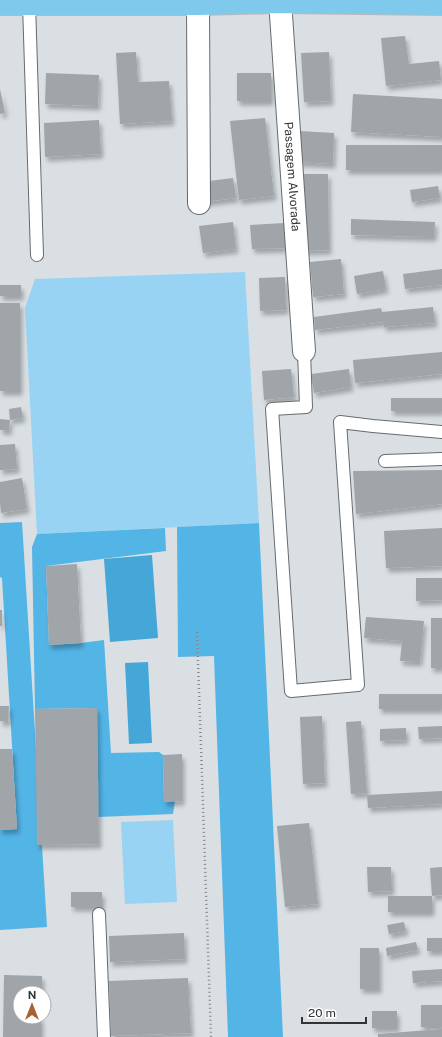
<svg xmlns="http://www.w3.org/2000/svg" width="442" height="1037" viewBox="0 0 442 1037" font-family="'Public Sans',sans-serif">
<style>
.green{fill:#99d3f3}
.forest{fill:#53b4e6}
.water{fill:#44a7d8}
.building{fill:#9fa5a9;filter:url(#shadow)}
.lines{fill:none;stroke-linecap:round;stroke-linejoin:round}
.service-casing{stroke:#666b6e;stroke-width:14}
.minor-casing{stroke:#666b6e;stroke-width:24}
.primary-casing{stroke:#b9baba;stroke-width:24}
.path{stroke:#868a8d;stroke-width:2.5;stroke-dasharray:1 3;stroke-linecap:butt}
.service{stroke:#fff;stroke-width:12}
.minor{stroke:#fff;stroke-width:22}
.primary{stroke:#7fcaec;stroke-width:22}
.labels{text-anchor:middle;stroke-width:3;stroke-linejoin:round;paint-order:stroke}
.street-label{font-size:12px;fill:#313335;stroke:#fff}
</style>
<defs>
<filter id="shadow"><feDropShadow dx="2.5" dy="4.5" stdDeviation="2" flood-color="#0004"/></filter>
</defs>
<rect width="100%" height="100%" fill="#d9dfe3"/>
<!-- green -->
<g class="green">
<polygon points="245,272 259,523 37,534 25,308 35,279"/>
<polygon points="173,820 177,902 125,904 121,822"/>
</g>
<!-- forest -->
<g class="forest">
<polygon points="22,522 47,927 0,930 0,830 17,829 2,578 0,577 0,523"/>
<polygon points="259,523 283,1037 228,1037 214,656 178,657 177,527"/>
<polygon points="165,528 166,551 46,566 49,645 81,643 104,640 111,753 159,752 163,755 164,802 175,801 173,814 98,817 97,708 35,709 32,547 37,534"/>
</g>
<!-- water -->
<g class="water">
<polygon points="152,555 158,638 110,642 104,559"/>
<polygon points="148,662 152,743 129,744 125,663"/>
</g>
<!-- building -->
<g class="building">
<polygon points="405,36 409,64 439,61 441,80 386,86 381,38"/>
<polygon points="136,52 138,82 169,81 172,121 120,124 116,53"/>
<polygon points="329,52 331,101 304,102 301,53"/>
<polygon points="46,73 99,75 98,106 45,104"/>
<rect x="237" y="73" width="34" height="28"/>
<polygon points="0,89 5,113 0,114"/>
<polygon points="353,94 442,99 442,137 351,132"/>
<polygon points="265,118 274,196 239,200 230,121"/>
<polygon points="99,120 101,154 45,157 44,123"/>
<polygon points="299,131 334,133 333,164 297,162"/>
<rect x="346" y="145" width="96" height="25"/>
<polygon points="298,174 328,174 329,250 300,251"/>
<polygon points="233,178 236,198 203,202 201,182"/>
<polygon points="438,186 440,198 412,202 410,190"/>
<polygon points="351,219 435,222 434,237 351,235"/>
<polygon points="233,222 236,249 203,253 199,226"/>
<polygon points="284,223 285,248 252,249 250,225"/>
<polygon points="341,259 344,294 313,297 310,262"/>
<polygon points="442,269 442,285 405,289 403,274"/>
<polygon points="383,271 386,289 357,294 354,276"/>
<polygon points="285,277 286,310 260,311 259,278"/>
<rect x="0" y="285" width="21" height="11"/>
<rect x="0" y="303" width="20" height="88"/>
<polygon points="433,307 435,323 384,327 383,322 315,330 314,317 381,308 382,312"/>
<polygon points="442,352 442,374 355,383 353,360"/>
<polygon points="291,369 294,397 264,400 262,371"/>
<polygon points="349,369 351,387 314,393 311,374"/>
<rect x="391" y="398" width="51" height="13"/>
<polygon points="21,407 23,418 10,420 9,431 0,430 0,419 10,420 9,409"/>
<polygon points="15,444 17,469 0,470 0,445"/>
<polygon points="442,470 442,504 356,514 353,471"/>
<polygon points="22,478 27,509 1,513 0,503 0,482"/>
<polygon points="442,528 442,566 386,568 384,531"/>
<polygon points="77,564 81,643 49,645 46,566"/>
<polygon points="416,578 442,578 442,600 416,601"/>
<rect x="0" y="610" width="2" height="16"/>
<polygon points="366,617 424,621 420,662 400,661 402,641 364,638"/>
<rect x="431" y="618" width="11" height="50"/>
<rect x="379" y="694" width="63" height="15"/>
<polygon points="0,706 9,706 8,722 0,721"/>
<polygon points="97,708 99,844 37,845 35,709"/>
<polygon points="322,716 325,783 303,784 300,717"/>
<polygon points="361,721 367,793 351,794 346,722"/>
<polygon points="442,726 442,738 419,739 418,727"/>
<polygon points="406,728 406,740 380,741 380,729"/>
<polygon points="0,749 12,749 17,829 0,830"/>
<polygon points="182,754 182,801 164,802 163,755"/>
<polygon points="442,791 442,804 368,808 367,795"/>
<polygon points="309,823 318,904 285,907 277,826"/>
<polygon points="367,867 391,867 392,891 368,892"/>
<polygon points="442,867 442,895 432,896 432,912 388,912 388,896 432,896 430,868"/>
<rect x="71" y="892" width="31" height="15"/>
<polygon points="404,922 406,931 389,934 387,925"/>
<polygon points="184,933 185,959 110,962 109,936"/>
<rect x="427" y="938" width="15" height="13"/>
<polygon points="416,942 418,950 387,956 386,948"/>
<rect x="360" y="948" width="19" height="41"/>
<polygon points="442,969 442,981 413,983 412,971"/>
<polygon points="4,975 42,976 42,993 20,993 20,1017 41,1017 41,1037 3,1037"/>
<polygon points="188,978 191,1033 111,1036 109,981"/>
<rect x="421" y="1005" width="21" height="22"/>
<rect x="372" y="1011" width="25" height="17"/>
<polygon points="442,1029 442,1037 378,1037 378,1034"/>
</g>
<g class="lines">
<defs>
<g id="service">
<polyline points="29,4 37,255"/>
<polyline points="304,351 306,407 272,409 291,691 358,685 340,422 373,426 442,432"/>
<polyline points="385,461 442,459"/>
<polyline points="99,914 104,1037"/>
</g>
<g id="minor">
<path id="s1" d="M280,0L304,351"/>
<polyline points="198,4 199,203"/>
</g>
<polyline id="primary" points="0,4 198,4 280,2 442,4"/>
</defs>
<!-- service casing -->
<use href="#service" class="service-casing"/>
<!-- minor casing -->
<use href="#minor" class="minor-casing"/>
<!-- primary casing -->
<use href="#primary" class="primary-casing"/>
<!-- path -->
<polyline class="path" points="197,632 211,1037"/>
<!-- service -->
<use href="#service" class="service"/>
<!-- minor -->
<use href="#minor" class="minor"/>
<!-- primary -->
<use href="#primary" class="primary"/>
</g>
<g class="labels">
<!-- street labels -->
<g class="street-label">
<text dy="4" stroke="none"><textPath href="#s1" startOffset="177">Passagem Alvorada</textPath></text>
</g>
</g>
<!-- north arrow -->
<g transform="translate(32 1005)"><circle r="19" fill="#ffffff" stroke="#adadae"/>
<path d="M0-3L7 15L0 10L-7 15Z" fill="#a66232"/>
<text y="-6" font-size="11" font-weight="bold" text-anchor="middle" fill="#313335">N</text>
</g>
<!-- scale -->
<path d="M302 1017v6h64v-6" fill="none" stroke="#313335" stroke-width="2"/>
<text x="308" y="1017" font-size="12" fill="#313335" stroke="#ffffff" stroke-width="3" paint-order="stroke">20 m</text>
</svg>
